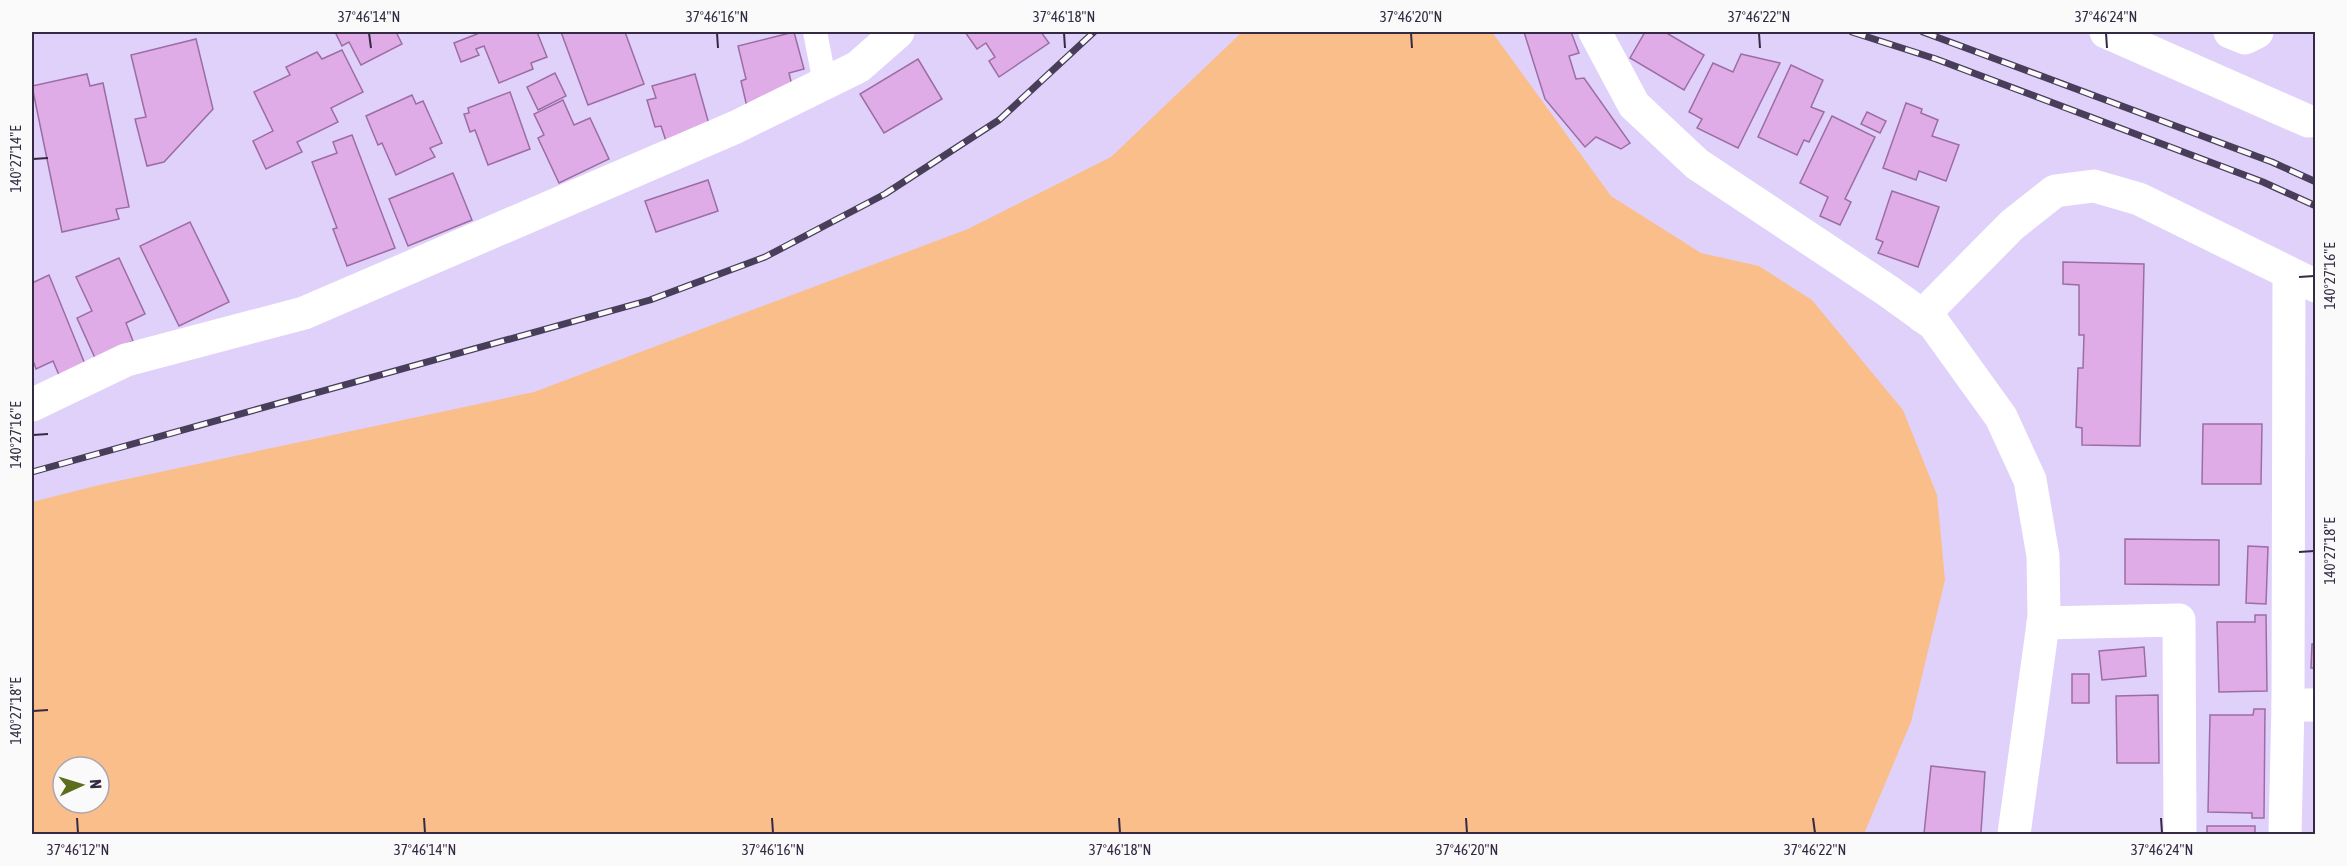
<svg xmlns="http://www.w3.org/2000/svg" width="2347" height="866" viewBox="0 0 2347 866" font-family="'Asap Condensed',sans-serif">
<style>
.green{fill:#fabe8b;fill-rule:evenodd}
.building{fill:#dface7;stroke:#9c6da4;stroke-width:1.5}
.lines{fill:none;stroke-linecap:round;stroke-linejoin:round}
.pedestrian{stroke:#fff;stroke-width:24}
.minor{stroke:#fff;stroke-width:33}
.rail-casing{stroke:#483e5a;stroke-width:7}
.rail{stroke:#fafafa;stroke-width:4.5;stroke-dasharray:14;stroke-linecap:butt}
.ticks{fill:none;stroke:#342a44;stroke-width:2}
.neatline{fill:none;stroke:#342a44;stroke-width:2}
.ticks-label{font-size:15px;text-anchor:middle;fill:#342a44}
</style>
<rect width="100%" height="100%" fill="#e0d1fb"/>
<!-- green -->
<path class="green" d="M1242,32H1492L1611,196L1701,253L1759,266L1812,300L1903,410L1937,495L1945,580L1911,722L1864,834H32V502L99,485L534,392L968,229L1111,157ZM63,767H99V803H63Z"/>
<!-- building -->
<g class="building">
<polygon points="335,32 396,32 402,44 361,65 349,42 342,46"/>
<polygon points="476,32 537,32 547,57 531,63 533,69 499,83 484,46 476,49 479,55 461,62 454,43 477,34"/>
<polygon points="561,32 625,32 644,84 588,105"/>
<polygon points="794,32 804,69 789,73 794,94 747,107 741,81 746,79 738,46"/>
<polygon points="965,32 1041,32 1049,43 999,77 989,61 995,57 986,43 977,49"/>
<polygon points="1524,32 1571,32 1579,53 1569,56 1576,79 1584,78 1630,143 1621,149 1596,137 1585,147 1545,99"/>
<polygon points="1645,32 1665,32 1704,55 1684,90 1630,58"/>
<polygon points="196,39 213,109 164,162 147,166 135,119 146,117 131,55"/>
<polygon points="342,50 363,92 331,108 338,122 297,142 302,152 266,169 253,141 273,131 254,92 290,75 286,67 317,52 322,59"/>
<polygon points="1741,54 1780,63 1738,148 1697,128 1702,119 1689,112 1713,63 1733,72"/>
<polygon points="918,59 942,99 884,133 860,94"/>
<polygon points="1791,65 1823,80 1811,107 1824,112 1809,142 1804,140 1797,155 1758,137"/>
<polygon points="555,73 566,96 538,110 527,87"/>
<polygon points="87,74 90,86 103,83 129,207 116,209 119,219 62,232 32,86"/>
<polygon points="695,74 712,135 668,147 661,126 655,127 647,100 656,98 652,86"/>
<polygon points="510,92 530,149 488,165 475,130 470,132 464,114 469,113 468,108"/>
<polygon points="412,95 416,104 423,101 442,143 430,148 435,157 396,175 382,143 378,145 366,116"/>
<polygon points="563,100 574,125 590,118 609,159 559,183 538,138 544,135 534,114"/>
<polygon points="1906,103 1922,109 1921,113 1938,120 1932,136 1959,145 1946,181 1919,171 1916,180 1883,168"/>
<polygon points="1867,112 1886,121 1880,133 1861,124"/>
<polygon points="1832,116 1875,137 1845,199 1851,202 1840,225 1820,216 1828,197 1800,183"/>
<polygon points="352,135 395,248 347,266 333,229 337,228 312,162 337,153 333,142"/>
<polygon points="453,173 472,220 408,246 389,199"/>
<polygon points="708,180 718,211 656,232 645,201"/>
<polygon points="1892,191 1939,207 1918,267 1878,253 1883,242 1876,239"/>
<polygon points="190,222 229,302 179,326 140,246"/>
<polygon points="119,258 145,314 126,323 133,341 95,358 77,318 92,311 76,277"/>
<polygon points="2063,262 2144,264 2140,446 2082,445 2082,428 2076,427 2078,368 2083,368 2084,335 2079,335 2079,285 2063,284"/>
<polygon points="49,275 85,364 59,375 53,361 36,369 34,363 32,364 32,283"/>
<polygon points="2203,424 2262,424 2261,484 2202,484"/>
<polygon points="2125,539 2219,540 2219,585 2125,584"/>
<polygon points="2248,546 2268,547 2266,604 2246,603"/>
<polygon points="2255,615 2266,615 2267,691 2219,692 2217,622 2255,622"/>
<polygon points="2312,644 2316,644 2316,668 2311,668"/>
<polygon points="2144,647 2146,676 2102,680 2099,651"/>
<rect x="2072" y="674" width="17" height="29"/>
<polygon points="2158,695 2159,763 2117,763 2116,696"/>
<polygon points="2254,709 2265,709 2264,818 2252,818 2252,813 2208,812 2210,715 2253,715"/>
<polygon points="1931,766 1985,772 1981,832 1978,834 1924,834"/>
<rect x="2207" y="826" width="48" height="8"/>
</g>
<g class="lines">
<!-- pedestrian -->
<polyline class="pedestrian" points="815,32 825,83"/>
<!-- minor -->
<g class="minor">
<polyline points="1595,32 1634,105 1697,164 1888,291 1934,324 2001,417 2030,480 2043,556 2044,617 2014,834"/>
<polyline points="2106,32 2308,121"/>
<polyline points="2230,32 2245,38 2257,32"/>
<polyline points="1922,316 2012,225 2055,191 2094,186 2139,199 2316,286"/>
<polyline points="32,405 126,360 304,313 736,127 858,67 898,32"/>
<polyline points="2043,623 2179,620 2180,834"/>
<polyline points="2288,705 2316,705"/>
<polyline points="2285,834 2288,705 2289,273"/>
</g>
<defs>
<g id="rail">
<polyline points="1852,32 1936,59 2263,182 2316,206"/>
<polyline points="1923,32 2272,162 2316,182"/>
<polyline points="32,472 650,300 765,257 885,194 999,120 1094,32"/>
</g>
</defs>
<!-- rail casing -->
<use href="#rail" class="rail-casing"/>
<!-- rail -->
<use href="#rail" class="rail"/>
</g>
<!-- ticks -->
<path class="ticks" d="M369,33L371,48M717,33L718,48M1064,33L1065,48M1411,33L1412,48M1759,33L1760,48M2106,33L2107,48M33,159L48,158M2299,277L2314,276M33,435L48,434M2299,552L2314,551M33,711L48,710M77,818L78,833M424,818L425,833M772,818L773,833M1119,818L1120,833M1466,818L1467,833M1813,818L1815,833M2161,818L2162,833"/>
<!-- border -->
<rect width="2347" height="866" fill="none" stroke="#fafafa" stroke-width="66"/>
<!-- north arrow -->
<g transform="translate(81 785) rotate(86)"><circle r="28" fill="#fafafa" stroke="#aba7b1" stroke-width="1.5"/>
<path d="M0-4.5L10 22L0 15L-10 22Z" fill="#5c6e1c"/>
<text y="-9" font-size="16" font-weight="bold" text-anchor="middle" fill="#342a44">N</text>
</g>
<rect x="33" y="33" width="2281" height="800" class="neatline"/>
<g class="ticks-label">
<text x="369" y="22">37°46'14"N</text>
<text x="717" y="22">37°46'16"N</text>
<text x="1064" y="22">37°46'18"N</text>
<text x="1411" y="22">37°46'20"N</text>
<text x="1759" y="22">37°46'22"N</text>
<text x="2106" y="22">37°46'24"N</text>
<text transform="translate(16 159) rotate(-90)" y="5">140°27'14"E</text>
<text transform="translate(2330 276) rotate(-90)" y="5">140°27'16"E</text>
<text transform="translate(16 435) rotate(-90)" y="5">140°27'16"E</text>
<text transform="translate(2330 551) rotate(-90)" y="5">140°27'18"E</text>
<text transform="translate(16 711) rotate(-90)" y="5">140°27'18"E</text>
<text x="78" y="855">37°46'12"N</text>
<text x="425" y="855">37°46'14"N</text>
<text x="773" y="855">37°46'16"N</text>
<text x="1120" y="855">37°46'18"N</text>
<text x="1467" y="855">37°46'20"N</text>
<text x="1815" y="855">37°46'22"N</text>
<text x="2162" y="855">37°46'24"N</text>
</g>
</svg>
